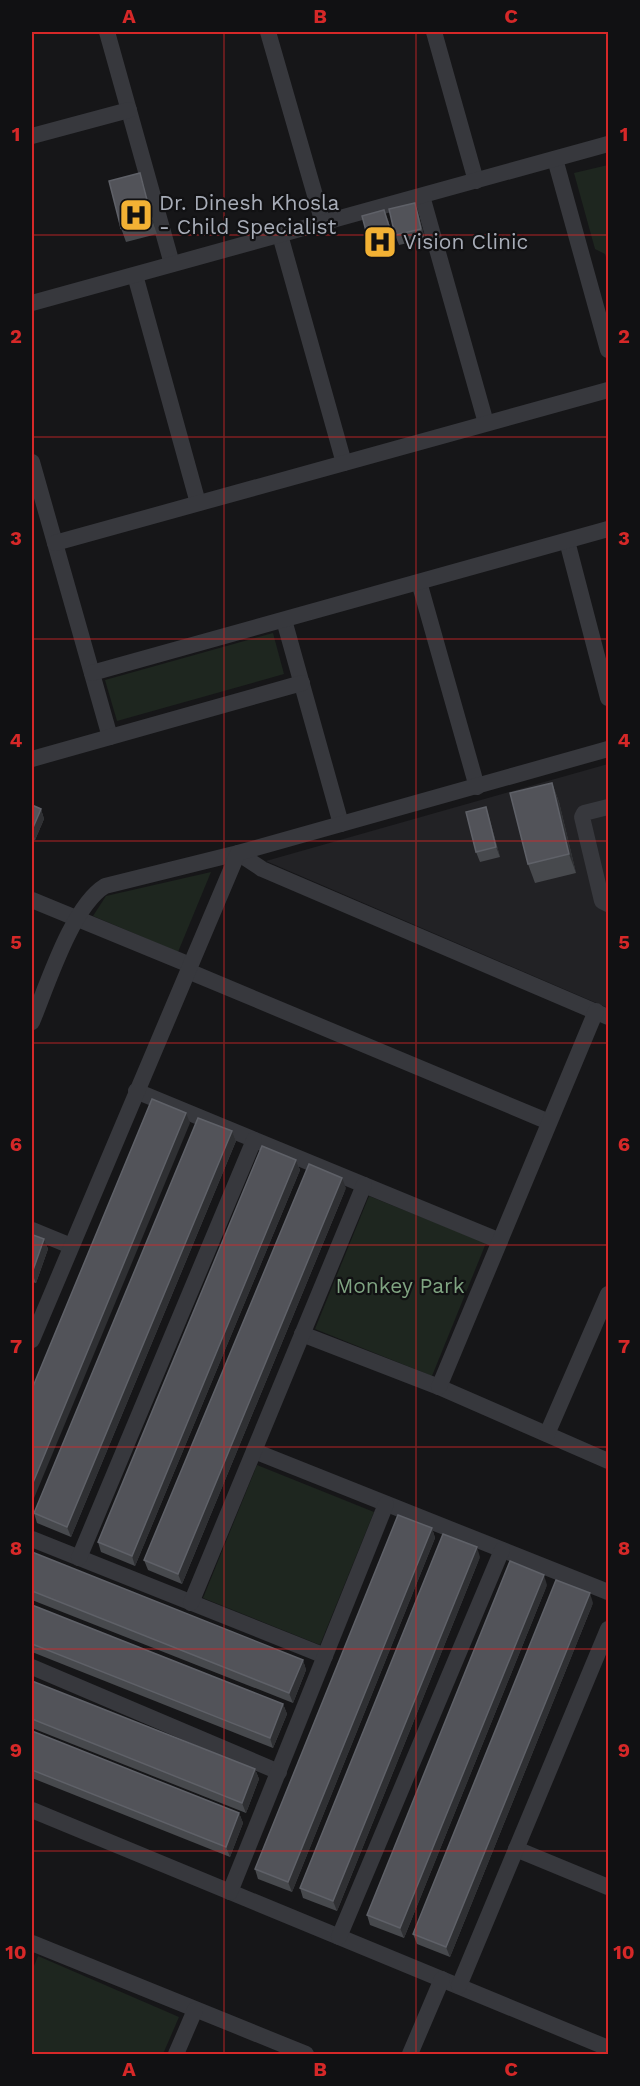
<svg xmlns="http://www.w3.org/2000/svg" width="640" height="2086" viewBox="0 0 640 2086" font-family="'Work Sans',sans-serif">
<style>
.built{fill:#222225}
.green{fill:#1e261f}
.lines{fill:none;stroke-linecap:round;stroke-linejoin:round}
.minor{stroke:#37383d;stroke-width:16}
.wall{fill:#47494d}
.shaded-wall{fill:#2f3033}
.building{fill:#525359;stroke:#5f6168;stroke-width:1.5}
.grid{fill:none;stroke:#d62828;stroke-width:1.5;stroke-opacity:0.55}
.labels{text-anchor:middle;stroke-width:4.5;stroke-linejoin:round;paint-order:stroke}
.poi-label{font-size:21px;fill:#a8adb8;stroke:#111113;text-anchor:start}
.park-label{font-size:21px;fill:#7fa381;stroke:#111113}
.neatline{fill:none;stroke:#d62828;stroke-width:2}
.grid-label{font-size:20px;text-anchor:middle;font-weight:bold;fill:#d62828}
</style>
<rect width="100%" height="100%" fill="#161618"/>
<!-- built -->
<polygon class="built" points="608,764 608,1008 266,861"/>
<!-- green -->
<g class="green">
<polygon points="608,165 608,264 605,254 595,249 574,173"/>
<polygon points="273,633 284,674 117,721 105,680"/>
<polygon points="211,872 178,952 93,916 106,896"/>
<polygon points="369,1196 486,1243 432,1376 315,1329"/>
<polygon points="257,1465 374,1512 320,1645 203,1598"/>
<polygon points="38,1956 179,2017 163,2054 32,2054 32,1971"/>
</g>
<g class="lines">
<!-- minor -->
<g class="minor">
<polyline points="107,32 172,264"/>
<polyline points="268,32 323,223"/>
<polyline points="434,32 476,181"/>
<polyline points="32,136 129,110"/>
<polyline points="555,159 608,350"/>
<polyline points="422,196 486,423"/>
<polyline points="280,235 344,463"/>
<polyline points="135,275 198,503"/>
<polyline points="32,303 608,144"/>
<polyline points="32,462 110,737"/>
<polyline points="567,541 608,698"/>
<polyline points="55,543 608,390"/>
<polyline points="419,582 477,787"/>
<polyline points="284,620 341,824"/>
<polyline points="92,673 608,529"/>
<polyline points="32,759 302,683"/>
<polyline points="608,807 584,813 582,817 602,901 608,904"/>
<polyline points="32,900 190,965"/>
<polyline points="188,971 549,1122"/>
<path d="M32,1022C47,986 72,906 105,886L238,853L262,869L608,1017"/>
<polyline points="136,1091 500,1241"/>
<polyline points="32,1230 71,1246"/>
<polyline points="302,1334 439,1387 608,1461"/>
<polyline points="32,1340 238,853 608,749"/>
<polyline points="439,1387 596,1011"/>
<polyline points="547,1434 608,1294"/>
<polyline points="254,1451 608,1592"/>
<polyline points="32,1539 325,1656"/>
<polyline points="79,1558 254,1140"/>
<polyline points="191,1603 364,1185"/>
<polyline points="32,1667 279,1772"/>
<polyline points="32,1810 608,2048"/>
<polyline points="516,1849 608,1887"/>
<polyline points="230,1892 386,1504"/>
<polyline points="339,1937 502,1550"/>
<polyline points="32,1943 306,2054"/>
<polyline points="459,1986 608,1629"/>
<polyline points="176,2054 195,2010"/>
<polyline points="410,2054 442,1979"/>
</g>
</g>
<!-- wall -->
<g class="wall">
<polygon points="145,188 157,234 126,242 121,228"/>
<polygon points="418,213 425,239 399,245 395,235"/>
<polygon points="388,220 395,246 373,252 369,242"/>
<polygon points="552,783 559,802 576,873 535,883 528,864"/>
<polygon points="32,805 41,809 44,819 35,840 32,839"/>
<polygon points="486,807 489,817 500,857 480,862 476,852"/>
<polygon points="232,1131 236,1141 71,1537 37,1523 34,1513"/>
<polygon points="296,1160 300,1170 135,1566 101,1552 98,1542"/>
<polygon points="346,1188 182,1584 148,1570 144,1560"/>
<polygon points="32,1239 44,1239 48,1249 36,1283 32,1282 34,1285 32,1291"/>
<polygon points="432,1528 435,1538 292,1892 258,1879 255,1869"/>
<polygon points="32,1552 303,1660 306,1670 293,1703 32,1600"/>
<polygon points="480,1557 337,1911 303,1898 300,1888"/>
<polygon points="547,1585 404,1938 370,1925 367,1915"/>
<polygon points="593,1603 450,1957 417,1944 413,1934"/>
<polygon points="32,1605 283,1704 287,1714 273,1748 32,1652"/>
<polygon points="32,1681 255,1769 259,1779 246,1813 32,1728"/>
<polygon points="32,1731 239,1813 243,1823 230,1857 32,1778"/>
</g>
<!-- shaded-wall -->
<g class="shaded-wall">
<polygon points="140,173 145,188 157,234 152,219"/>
<polygon points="415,203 418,213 425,239 421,229"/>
<polygon points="384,210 388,220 395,246 392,236"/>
<polygon points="552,783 559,802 576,873 569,854"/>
<polygon points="486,807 489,817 500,857 496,847"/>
<polygon points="41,809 44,819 35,840 32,830"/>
<polygon points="186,1113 190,1123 32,1503 32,1485"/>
<polygon points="232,1131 236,1141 71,1537 67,1527"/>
<polygon points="296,1160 300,1170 135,1566 132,1556"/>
<polygon points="342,1178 346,1188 182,1584 178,1574"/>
<polygon points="44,1239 48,1249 36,1283 32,1273"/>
<polygon points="432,1528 435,1538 292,1892 288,1882"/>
<polygon points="477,1547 480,1557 337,1911 333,1901"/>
<polygon points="544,1575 547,1585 404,1938 400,1928"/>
<polygon points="590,1593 593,1603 450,1957 446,1947"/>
<polygon points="303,1660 306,1670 293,1703 289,1693"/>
<polygon points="283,1704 287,1714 273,1748 270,1738"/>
<polygon points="255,1769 259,1779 246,1813 242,1803"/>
<polygon points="239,1813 243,1823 230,1857 226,1847"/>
</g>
<!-- building -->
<g class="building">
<polygon points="140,173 152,219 121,228 109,181"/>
<polygon points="415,203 421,229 395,235 389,209"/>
<polygon points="384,210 392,236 369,242 362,216"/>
<polygon points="552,783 569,854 528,864 510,793"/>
<polygon points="32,805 41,809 32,830"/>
<polygon points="486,807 496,847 476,852 466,812"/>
<polygon points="152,1099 186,1113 32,1485 32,1389"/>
<polygon points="198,1118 232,1131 67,1527 34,1513"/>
<polygon points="262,1146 296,1160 132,1556 98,1542"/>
<polygon points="309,1164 342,1178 178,1574 144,1560"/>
<polygon points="33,1235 44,1239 32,1273 32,1239"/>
<polygon points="398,1515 432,1528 288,1882 255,1869"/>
<polygon points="443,1534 477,1547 333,1901 300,1888"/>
<polygon points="32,1552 303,1660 289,1693 32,1591"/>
<polygon points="510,1561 544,1575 400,1928 367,1915"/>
<polygon points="556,1580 590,1593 446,1947 413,1934"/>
<polygon points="32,1605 283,1704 270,1738 32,1644"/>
<polygon points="32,1681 255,1769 242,1803 32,1719"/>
<polygon points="32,1731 239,1813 226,1847 32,1770"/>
</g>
<!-- grid -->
<path class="grid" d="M224,32V2054M416,32V2054M32,235H608M32,437H608M32,639H608M32,841H608M32,1043H608M32,1245H608M32,1447H608M32,1649H608M32,1851H608"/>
<!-- icons -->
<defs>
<symbol id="hospital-square" viewBox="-11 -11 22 22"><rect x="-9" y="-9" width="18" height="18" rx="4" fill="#f2b134" stroke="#111113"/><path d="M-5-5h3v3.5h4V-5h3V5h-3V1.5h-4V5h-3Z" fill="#111"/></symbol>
</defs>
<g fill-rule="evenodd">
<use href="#hospital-square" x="117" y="196" width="38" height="38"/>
<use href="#hospital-square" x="361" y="223" width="38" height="38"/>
</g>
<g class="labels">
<!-- poi labels -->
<g class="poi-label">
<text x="159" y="210">Dr. Dinesh Khosla<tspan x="159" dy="24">- Child Specialist</tspan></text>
<text x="403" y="249">Vision Clinic</text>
</g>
<!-- park labels -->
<g class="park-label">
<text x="400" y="1293">Monkey Park</text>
</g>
</g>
<!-- border -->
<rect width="640" height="2086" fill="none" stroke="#111113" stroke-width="66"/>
<rect x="33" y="33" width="574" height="2020" class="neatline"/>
<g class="grid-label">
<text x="129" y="23">A</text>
<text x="320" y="23">B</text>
<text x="511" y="23">C</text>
<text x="16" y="141">1</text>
<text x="624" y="141">1</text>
<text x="16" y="343">2</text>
<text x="624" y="343">2</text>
<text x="16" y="545">3</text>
<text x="624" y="545">3</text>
<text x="16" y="747">4</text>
<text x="624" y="747">4</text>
<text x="16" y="949">5</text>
<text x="624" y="949">5</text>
<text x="16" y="1151">6</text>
<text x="624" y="1151">6</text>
<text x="16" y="1353">7</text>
<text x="624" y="1353">7</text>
<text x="16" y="1555">8</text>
<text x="624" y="1555">8</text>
<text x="16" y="1757">9</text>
<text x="624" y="1757">9</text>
<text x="16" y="1959">10</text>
<text x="624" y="1959">10</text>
<text x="129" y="2076">A</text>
<text x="320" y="2076">B</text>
<text x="511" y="2076">C</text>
</g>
</svg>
